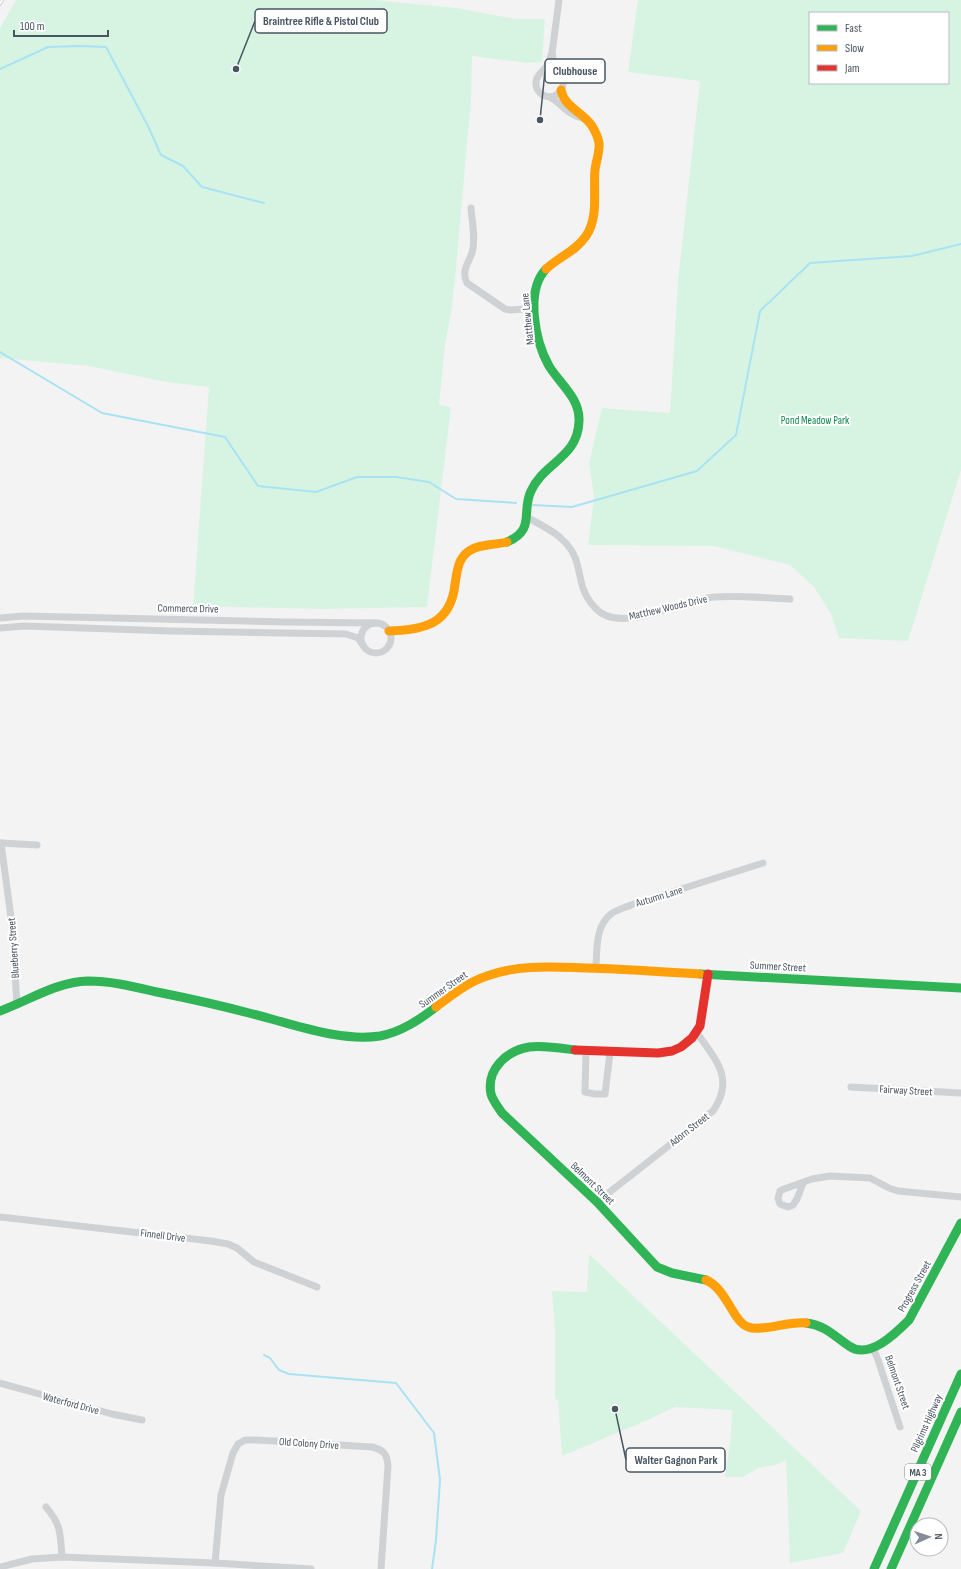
<svg xmlns="http://www.w3.org/2000/svg" width="961" height="1569" viewBox="0 0 961 1569" font-family="'Sofia Sans Condensed',sans-serif">
<style>
.green{fill:#d7f4e2;fill-rule:evenodd}
.lines{fill:none;stroke-linecap:round;stroke-linejoin:round}
.stream{stroke:#a8e3f4;stroke-width:2}
.street{stroke:#cfd2d4;stroke-width:7}
.fast{stroke:#30b455;stroke-width:9}
.slow{stroke:#ff9f0a;stroke-width:9}
.jam{stroke:#e5322d;stroke-width:9}
.rail-casing{stroke:#c9cbcd;stroke-width:3.5}
.rail{stroke:#fff;stroke-width:2;stroke-dasharray:6;stroke-linecap:butt}
.labels{text-anchor:middle;stroke-width:4;stroke-linejoin:round;paint-order:stroke}
.shield{fill:#fff;stroke:#7f8891;stroke-width:1}
.shield-label{font-size:10px;font-weight:bold;fill:#485562}
.street-label{font-size:11px;fill:#485562;stroke:#fff}
.park-label{font-size:11px;fill:#0f874d;stroke:#fff}
.leader{fill:none;stroke:#485562;stroke-width:1.5}
.callout-dot{fill:#485562;stroke:#fff;stroke-width:1.5}
.callout{fill:#fff;stroke:#485562;stroke-width:1.5}
.callout-label{font-size:12px;text-anchor:middle;font-weight:bold;fill:#485562}
</style>
<rect width="100%" height="100%" fill="#f4f3f3"/>
<!-- green -->
<g class="green">
<polygon points="16,0 373,0 457,8 516,19 545,19 542,62 527,63 472,56 471,100 455,279 451,313 445,344 439,405 451,407 427,607 324,609 193,606 209,387 166,382 89,366 0,358 0,28"/>
<path d="M638,0H961V470L908,641L839,638L831,614L814,587L790,565L714,546L588,545L594,497L589,463L602,408L670,413L678,281L700,81L628,72ZM810,13H948V83H810Z"/>
<polygon points="589,1254 861,1511 843,1553 790,1563 786,1460 775,1465 758,1468 743,1477 725,1477 731,1435 732,1410 675,1407 650,1419 562,1456 558,1400 555,1399 555,1332 552,1291 587,1292"/>
</g>
<g class="lines">
<!-- stream -->
<g class="stream">
<polyline points="0,69 48,47 80,46 106,47 148,126 161,155 183,166 202,187 264,203"/>
<polyline points="0,352 102,413 225,437 258,486 316,492 357,477 396,477 429,482 456,499 516,503"/>
<polyline points="533,505 572,507 697,471 736,435 760,311 810,263 912,256 961,244"/>
<polyline points="264,1355 270,1358 279,1370 289,1374 396,1383 434,1433 440,1480 436,1540 432,1569"/>
</g>
<!-- street -->
<g class="street">
<path d="M552,53C553,57 553,63 555,68C559,75 567,80 561,90C554,102 535,97 536,82C536,75 542,73 546,67C549,63 550,57 552,53Z"/>
<polyline points="552,53 559,0"/>
<path d="M550,97C562,104 569,116 583,118"/>
<path d="M471,208C472,222 476,239 472,253C468,264 461,271 467,283L505,309L511,310L535,308"/>
<path d="M528,518C550,529 573,541 578,567C581,580 582,592 591,603C595,608 599,613 605,615C631,628 685,600 714,597C739,595 765,598 790,599"/>
<polyline points="0,618 23,616 286,622 375,623"/>
<circle cx="376" cy="638" r="15"/>
<polyline points="0,628 24,626 171,631 346,634 358,638 363,645"/>
<polyline points="0,843 37,845"/>
<polyline points="1,843 12,925 17,1005"/>
<path d="M596,968C597,951 595,926 611,914C616,910 624,908 631,905L763,863"/>
<polyline points="586,1051 585,1092 595,1094 605,1094 610,1053"/>
<polyline points="851,1087 961,1093"/>
<polyline points="803,1183 797,1199 793,1205 788,1207 780,1204 778,1198 780,1191 784,1189 812,1179 830,1176 870,1178 889,1188 898,1191 961,1197"/>
<path d="M597,1202L713,1111C735,1079 716,1060 697,1033"/>
<polyline points="0,1217 211,1241 228,1244 237,1248 254,1262 317,1287"/>
<polyline points="873,1348 878,1360 900,1427"/>
<polyline points="0,1383 112,1414 142,1420"/>
<path d="M46,1507C62,1526 60,1534 62,1557"/>
<path d="M215,1563L221,1495L233,1453L238,1444L245,1440H257L372,1447C384,1450 387,1454 388,1466L381,1569"/>
<polyline points="0,1567 32,1559 62,1557 215,1563 311,1569"/>
</g>
<!-- fast -->
<g class="fast">
<path d="M507,542C536,530 521,511 531,491C544,462 578,458 579,421C580,398 560,384 549,366C535,341 525,291 546,269"/>
<polyline points="700,974 961,988"/>
<path d="M0,1011C30,1000 56,982 88,981C112,981 135,987 157,992C197,1000 236,1009 275,1020C308,1029 345,1041 380,1036C401,1032 419,1020 436,1007"/>
<path d="M575,1050C560,1048 543,1045 529,1047C506,1051 486,1070 491,1094C493,1101 498,1107 502,1113L597,1202L657,1267L672,1273L706,1280"/>
<path d="M806,1323C825,1325 834,1336 849,1346C869,1360 895,1334 909,1320L961,1223"/>
<polyline points="874,1569 961,1374"/>
<polyline points="891,1569 961,1412"/>
</g>
<!-- slow -->
<g class="slow">
<path d="M546,269C559,257 576,251 586,236C599,217 593,191 595,170C596,161 600,152 599,143C598,137 595,131 592,126C583,112 564,107 561,90"/>
<path d="M389,631C424,630 451,624 455,584C457,572 458,558 469,551C479,544 495,545 507,542"/>
<path d="M436,1007C452,995 468,982 487,976C520,964 553,967 587,968C625,969 662,972 700,974"/>
<path d="M706,1280C727,1289 733,1322 748,1327C761,1332 789,1321 806,1323"/>
</g>
<!-- jam -->
<polyline class="jam" points="575,1050 658,1053 672,1051 681,1047 692,1038 700,1026 708,974"/>
<defs>
<polyline id="rail" points="0,4 2,0"/>
</defs>
<!-- rail casing -->
<use href="#rail" class="rail-casing"/>
<!-- rail -->
<use href="#rail" class="rail"/>
</g>
<g class="labels">
<!-- shield labels -->
<rect class="shield" x="905" y="1464" width="26" height="16" rx="3"/>
<g class="shield-label">
<text x="918" y="1476">MA 3</text>
</g>
<!-- street labels -->
<g class="street-label">
<text transform="translate(527 319) rotate(-96)" y="4">Matthew Lane</text>
<text transform="translate(668 607) rotate(-13)" y="4">Matthew Woods Drive</text>
<text transform="translate(188 608) rotate(1)" y="4">Commerce Drive</text>
<text transform="translate(659 896) rotate(-17)" y="4">Autumn Lane</text>
<text transform="translate(13 948) rotate(-94)" y="4">Blueberry Street</text>
<text transform="translate(778 966) rotate(3)" y="4">Summer Street</text>
<text transform="translate(443 989) rotate(-35)" y="4">Summer Street</text>
<text transform="translate(906 1090) rotate(3)" y="4">Fairway Street</text>
<text transform="translate(689 1129) rotate(-38)" y="4">Adorn Street</text>
<text transform="translate(593 1183) rotate(44)" y="4">Belmont Street</text>
<text transform="translate(163 1235) rotate(7)" y="4">Finnell Drive</text>
<text transform="translate(914 1286) rotate(-61)" y="4">Progress Street</text>
<text transform="translate(898 1382) rotate(71)" y="4">Belmont Street</text>
<text transform="translate(71 1403) rotate(15)" y="4">Waterford Drive</text>
<text transform="translate(926 1423) rotate(-66)" y="4">Pilgrims Highway</text>
<text transform="translate(309 1443) rotate(4)" y="4">Old Colony Drive</text>
</g>
<!-- park labels -->
<g class="park-label">
<text x="815" y="424">Pond Meadow Park</text>
</g>
</g>
<!-- callouts -->
<path class="leader" d="M236 69L255 21M540 120L545 71M615 1409L626 1460"/>
<g class="callout-dot">
<circle cx="236" cy="69" r="4"/>
<circle cx="540" cy="120" r="4"/>
<circle cx="615" cy="1409" r="4"/>
</g>
<g class="callout">
<rect x="255" y="9" width="132" height="24" rx="4"/>
<rect x="545" y="59" width="60" height="24" rx="4"/>
<rect x="626" y="1448" width="99" height="24" rx="4"/>
</g>
<g class="callout-label">
<text x="321" y="25">Braintree Rifle &amp; Pistol Club</text>
<text x="575" y="75">Clubhouse</text>
<text x="676" y="1464">Walter Gagnon Park</text>
</g>
<!-- legend -->
<rect x="809" y="12" width="140" height="72" fill="#ffffff" stroke="#b6bbc0"/>
<rect x="817" y="25" width="20" height="6" fill="#30b455" stroke="#b6bbc0"/>
<text x="845" y="32" font-size="12" fill="#485562">Fast</text>
<rect x="817" y="45" width="20" height="6" fill="#ff9f0a" stroke="#b6bbc0"/>
<text x="845" y="52" font-size="12" fill="#485562">Slow</text>
<rect x="817" y="65" width="20" height="6" fill="#e5322d" stroke="#b6bbc0"/>
<text x="845" y="72" font-size="12" fill="#485562">Jam</text>
<!-- north arrow -->
<g transform="translate(929 1537) rotate(87)"><circle r="19" fill="#ffffff" stroke="#b6bbc0"/>
<path d="M0-3L7 15L0 10L-7 15Z" fill="#848c95"/>
<text y="-6" font-size="11" font-weight="bold" text-anchor="middle" fill="#485562">N</text>
</g>
<!-- scale -->
<path d="M14 30v6h94v-6" fill="none" stroke="#485562" stroke-width="2"/>
<text x="20" y="30" font-size="12" fill="#485562" stroke="#ffffff" stroke-width="3" paint-order="stroke">100 m</text>
</svg>
